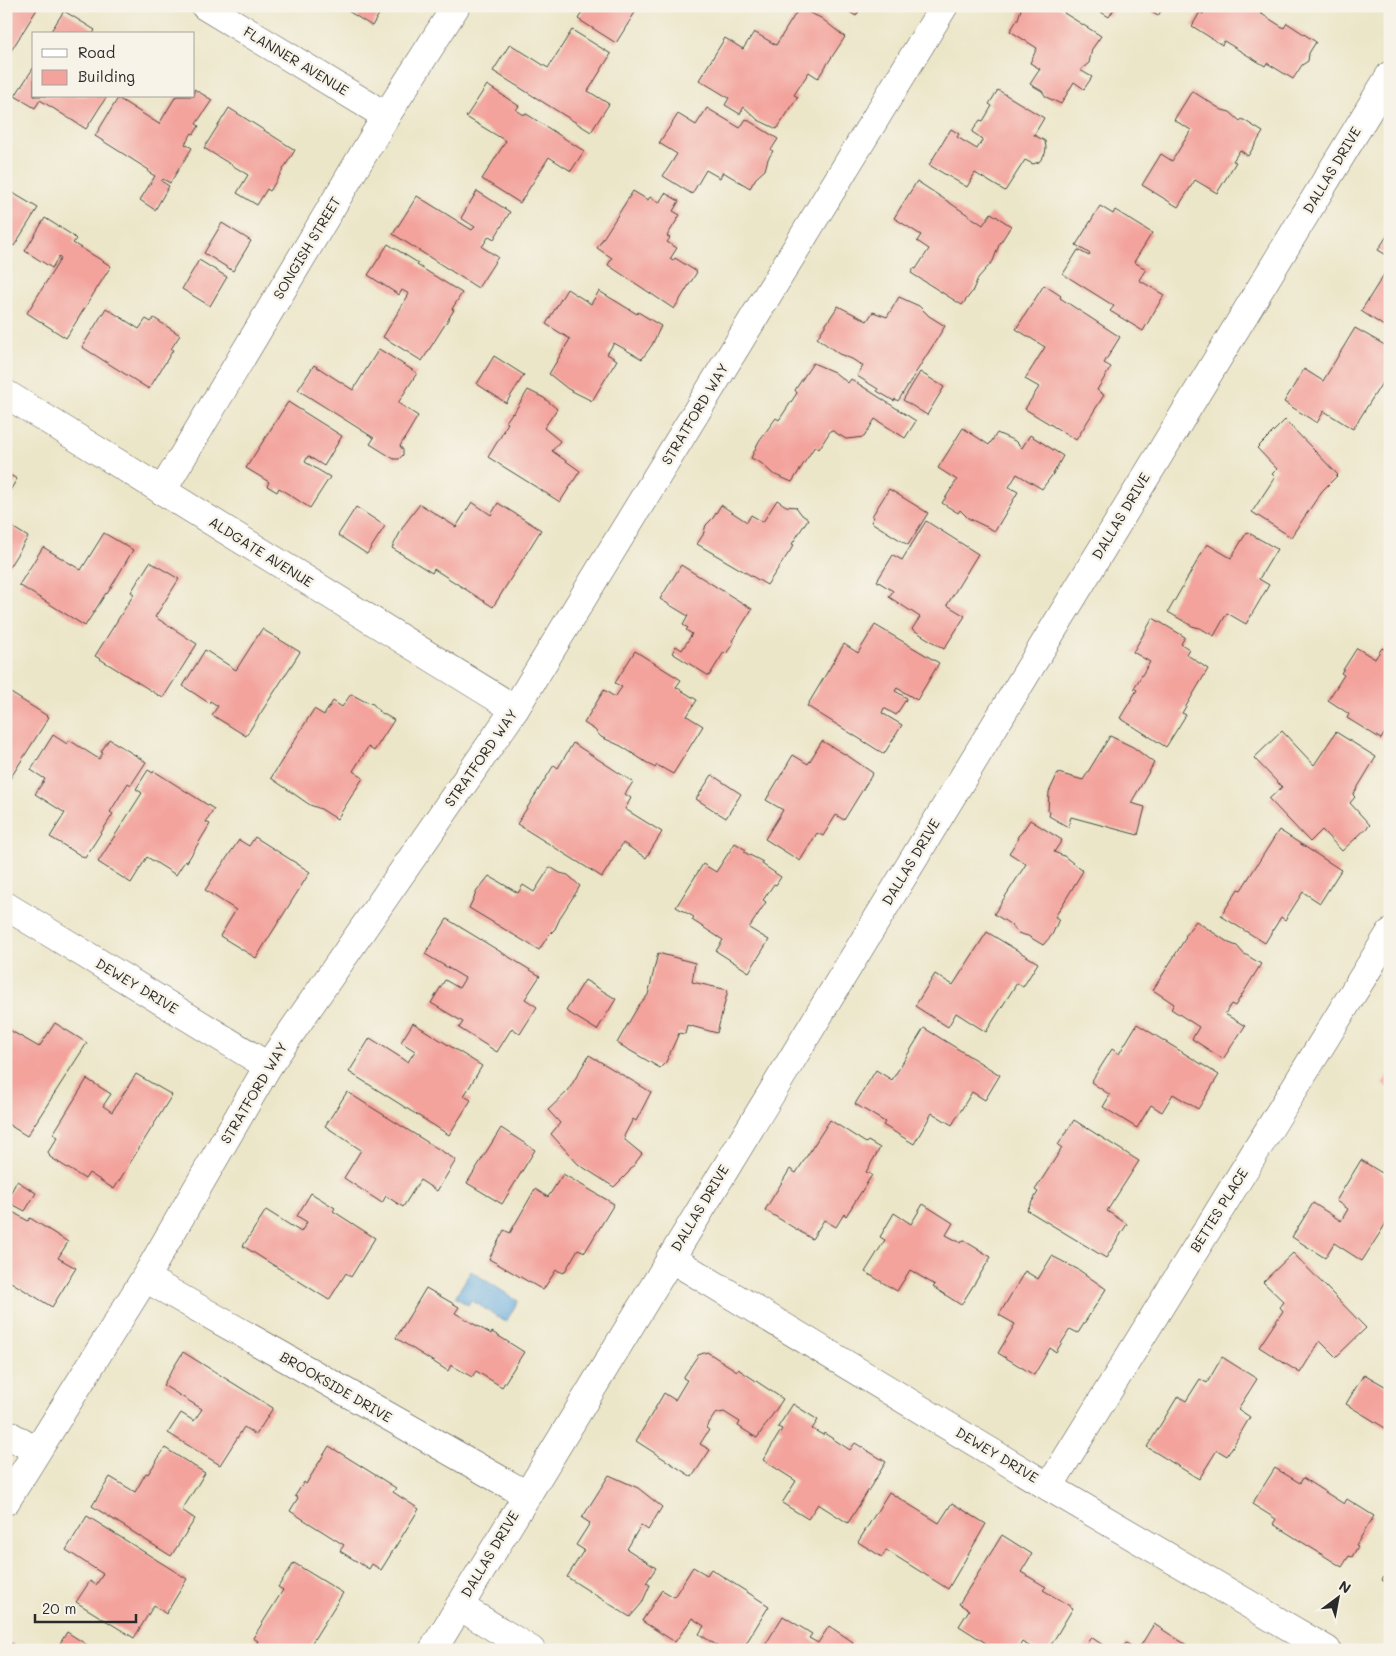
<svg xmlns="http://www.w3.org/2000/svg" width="1396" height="1656" viewBox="0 0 1396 1656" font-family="Mali,sans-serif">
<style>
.water{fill:#6aafe0;stroke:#4a6d86}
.building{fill:#f3a39c}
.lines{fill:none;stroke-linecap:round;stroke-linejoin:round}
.street-casing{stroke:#484743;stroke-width:29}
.street{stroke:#fff;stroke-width:28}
.labels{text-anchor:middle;stroke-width:5;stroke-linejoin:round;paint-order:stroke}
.street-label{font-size:14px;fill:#2b2b2b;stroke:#f7f3e8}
</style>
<rect width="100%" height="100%" fill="#f7f3e8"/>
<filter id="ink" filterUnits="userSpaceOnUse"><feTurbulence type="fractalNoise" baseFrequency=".02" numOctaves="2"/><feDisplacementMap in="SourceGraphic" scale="10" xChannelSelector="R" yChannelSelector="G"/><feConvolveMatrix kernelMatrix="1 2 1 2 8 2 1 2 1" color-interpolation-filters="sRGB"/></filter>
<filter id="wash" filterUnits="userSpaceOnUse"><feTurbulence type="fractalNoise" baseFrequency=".0096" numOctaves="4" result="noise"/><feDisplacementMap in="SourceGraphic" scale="20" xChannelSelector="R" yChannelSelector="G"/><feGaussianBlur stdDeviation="1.12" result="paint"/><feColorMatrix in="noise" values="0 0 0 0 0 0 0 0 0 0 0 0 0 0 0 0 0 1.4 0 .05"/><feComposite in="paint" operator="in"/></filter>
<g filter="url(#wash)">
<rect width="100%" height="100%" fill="#ece6c9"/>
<!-- water -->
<polygon class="water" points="471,1271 518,1301 506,1322 471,1300 468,1305 455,1297"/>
<g id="blocks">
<!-- building -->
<g class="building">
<polygon points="6,6 39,6 6,59"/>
<polygon points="340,6 384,6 372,26"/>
<polygon points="586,6 639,6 616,43 578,19"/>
<polygon points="840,6 862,6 856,16"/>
<polygon points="1024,6 1057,6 1065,11 1064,13 1101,36 1092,49 1089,63 1080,70 1092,77 1084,89 1074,82 1061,104 1046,97 1042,91 1030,84 1040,69 1030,63 1037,48 1010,31 1018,19 1021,9"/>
<polygon points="1091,6 1116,6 1109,17"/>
<polygon points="1142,6 1164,6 1158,16"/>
<polygon points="1207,6 1265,6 1260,13 1284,28 1287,23 1316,42 1309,53 1308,61 1302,65 1293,79 1267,63 1265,66 1224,41 1222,45 1192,26 1200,12 1203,14"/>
<polygon points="799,8 821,18 845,37 818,78 809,72 794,95 798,97 777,129 758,120 744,107 740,114 725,105 729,98 699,80 725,38 743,49 754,32 776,45"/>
<polygon points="64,11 95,30 93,34 49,34"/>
<polygon points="572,30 611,54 588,91 609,104 591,132 493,71 510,44 548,68"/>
<polygon points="34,67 34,96 107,96 86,129 40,100 35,108 15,96"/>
<polygon points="487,85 519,106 516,110 524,115 525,113 584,151 571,171 549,157 520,203 482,179 506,141 466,117"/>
<polygon points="194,89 212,100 196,124 199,126 194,134 192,133 185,144 192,148 170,183 163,179 161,181 169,186 155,210 140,200 155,176 148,172 149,170 95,136 118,98 159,124 176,96 194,96"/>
<polygon points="998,90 1044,118 1034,135 1045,141 1046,148 1045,154 1039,162 1033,164 1025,160 1005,191 975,173 967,187 929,165 951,129 959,134 957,137 977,149 983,139 972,132 980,120 983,121 992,106 989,104"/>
<polygon points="1192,91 1222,110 1230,112 1240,121 1242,119 1263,132 1248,156 1240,150 1233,161 1236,162 1217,193 1195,180 1178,207 1142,185 1161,154 1172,161 1191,130 1174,120"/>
<polygon points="229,108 295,150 270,191 267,189 257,205 237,193 248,175 204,148"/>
<polygon points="707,108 740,128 746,119 778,139 771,150 773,151 768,159 765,170 756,178 750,188 723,172 720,178 706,170 692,194 663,176 677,154 659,143 678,114 696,125"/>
<polygon points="917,181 983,225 991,213 1011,226 999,245 993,261 978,278 972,292 962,305 911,273 914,268 916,269 929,249 917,241 921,235 894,218"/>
<polygon points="6,189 38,208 14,246 6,241"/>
<polygon points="477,191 510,212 494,239 489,236 482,247 498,257 478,288 393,234 417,196 472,230 475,227 461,218"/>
<polygon points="633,191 648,200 650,197 659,203 665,193 679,201 673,211 680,215 667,236 670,238 667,242 677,248 670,259 673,261 675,258 697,272 674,309 608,265 612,258 597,248"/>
<polygon points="1100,206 1113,214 1115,210 1152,233 1134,262 1146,269 1139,280 1164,295 1143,331 1110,311 1114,306 1063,274 1078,250 1089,256 1090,254 1076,245"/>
<polygon points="45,218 72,235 76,239 73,243 111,266 66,338 27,313 61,258 59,256 52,268 25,251"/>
<polygon points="222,223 251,241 233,271 204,253"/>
<polygon points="1390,231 1390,257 1378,250"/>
<polygon points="388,244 418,263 417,265 462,293 452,309 454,310 422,361 383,337 409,294 402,290 399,295 368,275"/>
<polygon points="199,260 227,277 210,306 182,289"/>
<polygon points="1390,265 1390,330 1361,311"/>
<polygon points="1044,285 1061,296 1060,298 1120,337 1104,363 1111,367 1097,390 1104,395 1076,440 1025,409 1039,387 1025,379 1045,347 1016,329"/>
<polygon points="567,289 591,304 599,291 637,314 638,312 661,326 652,345 642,359 614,343 607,354 617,360 592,401 568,389 549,374 570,339 546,324"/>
<polygon points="899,297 919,306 929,316 945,326 898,401 895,399 894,401 877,391 878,389 857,376 863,366 852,359 839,354 817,338 838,306 867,321 873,312 887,317"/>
<polygon points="106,308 139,329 146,319 151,322 154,318 180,335 171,349 173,350 149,389 82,347"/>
<polygon points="1355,328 1390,348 1390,382 1387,386 1382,383 1353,429 1324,411 1317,423 1284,402 1304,369 1323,381"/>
<polygon points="379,349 417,373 398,403 418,416 400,446 403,450 403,455 399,459 394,459 370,444 374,438 298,390 314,365 353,390"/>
<polygon points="494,356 524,375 506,403 477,384"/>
<polygon points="813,363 834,372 848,383 851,379 916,421 905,438 875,419 864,437 846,439 831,430 819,449 815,446 792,482 773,474 761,463 751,458 759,441 776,418 779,420 797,393 795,390"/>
<polygon points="920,372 944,387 927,415 903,400"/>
<polygon points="528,390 544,398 557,409 544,428 560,441 552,451 580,471 560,502 488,457 504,431 503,431 508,423 506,422 512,413 513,414"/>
<polygon points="288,402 342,436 324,466 308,456 305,462 330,477 310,508 279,488 277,492 267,486 269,482 246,468"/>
<polygon points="1285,420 1338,475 1322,491 1291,537 1252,512 1275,477 1272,474 1277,469 1257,448"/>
<polygon points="963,428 989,445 997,433 1015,441 1022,448 1030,435 1063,456 1053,474 1042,489 1017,474 1009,487 1018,492 995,531 968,518 960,510 958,513 942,503 957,480 938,468"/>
<polygon points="6,473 17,479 6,497"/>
<polygon points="889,489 928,513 908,545 871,522 874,517 872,516"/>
<polygon points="777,500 786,506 796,507 802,515 808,519 792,544 794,545 767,585 697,544 703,535 706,525 713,518 721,505 747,522 751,515 763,522"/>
<polygon points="472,502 491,515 498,503 541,530 493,607 434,569 432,573 392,548 404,525 420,504 456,527"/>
<polygon points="356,507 385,526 367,554 338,535"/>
<polygon points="926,521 978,554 947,605 965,616 944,649 912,629 920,617 889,597 893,591 877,581 893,555 902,560"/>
<polygon points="6,523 28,537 6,572"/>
<polygon points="1247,532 1277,549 1259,579 1269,585 1246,624 1227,613 1214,636 1200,628 1192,626 1168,612 1207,544 1231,558"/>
<polygon points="104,533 133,550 107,594 106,593 85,626 19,585 43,547 81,570"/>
<polygon points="150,562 179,579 155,617 197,644 163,698 95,656 134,594 131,592"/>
<polygon points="681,565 752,609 732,641 734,642 726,654 724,652 709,676 672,653 676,646 682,650 692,634 686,630 688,628 683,625 688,616 660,599"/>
<polygon points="1153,618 1185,637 1181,644 1189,649 1186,654 1208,669 1182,713 1186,715 1166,747 1120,718 1137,690 1134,688 1150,662 1133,652"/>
<polygon points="875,625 939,663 917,700 897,688 895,691 907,698 896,715 884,708 882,713 902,725 884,754 807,706 844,644 858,653"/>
<polygon points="262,629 300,652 246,736 212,715 218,706 210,701 209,703 183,686 205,650 236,670"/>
<polygon points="1357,648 1375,659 1382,648 1390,652 1390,725 1381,739 1347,718 1349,714 1328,700 1344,675 1341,673"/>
<polygon points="635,651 681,680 676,687 697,700 687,716 703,726 673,774 657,765 655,768 621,746 601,737 595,730 584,723 604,690 615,697 622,687 615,683"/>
<polygon points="6,690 49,717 6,785"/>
<polygon points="351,694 364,701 373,704 380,712 394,720 374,751 368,747 353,771 363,778 337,819 321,809 310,805 271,778 314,709 324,715 333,701 342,707"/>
<polygon points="1282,731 1314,765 1336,732 1376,757 1353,795 1355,797 1350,803 1370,825 1342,851 1322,830 1310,842 1269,799 1282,787 1254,758"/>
<polygon points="53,735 67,744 69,740 99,759 103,753 101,752 109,739 146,762 131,785 128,783 110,812 113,814 85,858 50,837 65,813 35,794 45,779 31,770"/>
<polygon points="1110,736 1133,747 1154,763 1131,803 1145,807 1138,835 1071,817 1068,827 1049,816 1050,812 1048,811 1049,792 1058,773 1083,780"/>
<polygon points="822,741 848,756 873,773 844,820 836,815 823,836 817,833 800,861 765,839 783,810 766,800 793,755 808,764"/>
<polygon points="573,743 633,782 625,794 631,798 625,809 662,832 646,858 623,843 602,877 517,824 554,765 558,768"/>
<polygon points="148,770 153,773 154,771 214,809 206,822 210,824 187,862 185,861 176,875 147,857 131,883 98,862 142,793 136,789"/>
<polygon points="712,775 741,794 726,818 696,799"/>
<polygon points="1030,820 1062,840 1054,852 1064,856 1083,871 1055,917 1059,919 1052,935 1043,945 1028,936 1018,933 1010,924 994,914 1026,864 1009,853 1017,841 1018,836 1022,832"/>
<polygon points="1279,830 1341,870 1320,903 1303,892 1285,920 1281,917 1265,943 1221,916 1238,889 1241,890"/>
<polygon points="255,837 310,872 256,958 220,936 236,910 205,890 239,840 249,846"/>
<polygon points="735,843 746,850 744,852 763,862 762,864 781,877 776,885 774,884 763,900 766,902 749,928 769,940 749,972 716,951 723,940 692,920 694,917 676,907 703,864 716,872"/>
<polygon points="550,867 560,873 568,875 580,886 561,916 555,929 548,936 539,950 469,908 477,891 489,876 518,893 523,885 534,892"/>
<polygon points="447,919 540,976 525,999 537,1007 520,1034 512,1028 497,1052 459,1028 463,1022 431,1003 445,980 459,988 465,978 425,954"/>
<polygon points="1196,921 1229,943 1237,946 1243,953 1261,964 1235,1006 1231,1004 1225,1014 1245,1026 1223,1059 1192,1039 1199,1027 1171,1009 1174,1004 1153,990 1185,939 1186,934"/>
<polygon points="987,932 1038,963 1023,987 1017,983 986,1032 956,1013 948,1027 915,1006 935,974 953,985"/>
<polygon points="658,953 695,963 692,982 728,990 717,1033 687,1025 685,1034 679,1033 666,1062 660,1068 617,1043 639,1005 648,995"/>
<polygon points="585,980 616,999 597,1030 566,1011"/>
<polygon points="55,1023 87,1043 27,1136 6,1123 6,1028 39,1047"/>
<polygon points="413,1023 482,1066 464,1096 471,1100 449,1135 349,1072 370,1038 408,1062 415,1051 401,1042"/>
<polygon points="1137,1024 1219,1075 1198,1109 1173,1094 1162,1112 1151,1105 1137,1128 1103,1107 1110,1095 1091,1082 1112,1049 1119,1054"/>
<polygon points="924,1028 1000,1075 985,1100 972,1092 952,1125 932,1113 914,1144 883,1125 885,1122 855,1104 876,1070 892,1080"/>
<polygon points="589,1055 651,1092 636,1121 633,1119 624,1136 625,1140 642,1154 628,1173 614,1187 578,1164 551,1134 560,1123 548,1110 568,1091"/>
<polygon points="1390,1071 1390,1089 1382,1084"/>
<polygon points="136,1074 172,1095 114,1189 89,1173 85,1179 50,1157 48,1152 58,1137 53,1134 87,1079 111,1094 103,1106 112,1112"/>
<polygon points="347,1092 456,1160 437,1191 420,1180 403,1207 386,1196 382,1203 344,1178 361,1150 325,1126"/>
<polygon points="830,1120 866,1143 868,1141 880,1148 866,1172 872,1175 846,1216 844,1214 836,1227 824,1220 812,1239 765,1210 790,1169 796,1173"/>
<polygon points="1074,1120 1139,1161 1107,1211 1127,1224 1106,1258 1027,1210 1038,1192 1035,1190 1062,1148 1058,1145"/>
<polygon points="501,1128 535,1150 502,1204 467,1183"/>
<polygon points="1361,1160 1390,1178 1390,1217 1362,1261 1334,1243 1325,1258 1292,1237 1313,1203 1341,1221 1348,1209 1336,1201"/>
<polygon points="563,1174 614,1204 585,1252 578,1249 564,1273 556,1270 543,1290 489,1259 504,1230 510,1233 535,1189 548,1197"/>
<polygon points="17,1181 36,1193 25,1211 6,1201"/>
<polygon points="311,1193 335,1208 333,1211 375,1238 351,1277 346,1273 329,1300 243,1246 266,1210 301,1232 307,1222 297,1216"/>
<polygon points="923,1204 953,1223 946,1235 961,1243 963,1240 991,1257 961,1305 933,1287 935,1285 910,1270 897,1291 865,1272 885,1240 880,1237 894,1213 911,1224"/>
<polygon points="6,1208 28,1221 30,1218 68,1242 58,1258 76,1268 52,1307 6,1279"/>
<polygon points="1293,1253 1366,1328 1336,1357 1320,1341 1300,1373 1259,1347 1283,1311 1280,1307 1284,1302 1263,1282"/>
<polygon points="1052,1256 1079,1270 1106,1289 1078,1333 1070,1329 1056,1352 1050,1348 1034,1375 998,1353 1015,1324 999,1315 1025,1271 1038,1279"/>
<polygon points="426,1288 459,1307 455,1313 491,1334 492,1332 524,1352 502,1387 476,1371 472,1377 451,1365 448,1371 396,1338"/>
<polygon points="183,1352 273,1408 256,1435 244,1427 220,1465 168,1433 181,1413 194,1421 202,1409 163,1385"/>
<polygon points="707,1352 737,1371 738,1369 783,1399 757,1438 738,1426 740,1422 724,1412 715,1414 706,1428 709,1430 700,1444 710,1450 692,1477 636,1441 664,1393 675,1400 687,1380 683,1378 698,1355"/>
<polygon points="1222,1357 1257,1379 1238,1409 1250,1417 1227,1456 1217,1450 1199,1479 1147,1447 1178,1396 1186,1401 1200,1379 1207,1383"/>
<polygon points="1364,1374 1390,1389 1390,1431 1346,1404"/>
<polygon points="793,1404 818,1420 812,1429 823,1435 824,1433 850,1450 855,1443 886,1462 848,1523 818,1504 808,1519 782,1503 796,1481 763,1460 782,1429 778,1427"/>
<polygon points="329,1446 396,1488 393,1492 419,1509 381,1570 372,1564 369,1569 340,1551 344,1545 290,1511 298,1498 295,1496 304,1482 306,1484"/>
<polygon points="165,1448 205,1473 182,1510 195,1519 171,1556 92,1506 110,1477 135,1492 146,1473 148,1474"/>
<polygon points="1275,1468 1300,1483 1303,1478 1344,1504 1347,1499 1374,1516 1356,1545 1358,1546 1352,1557 1349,1556 1342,1567 1273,1524 1276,1519 1252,1504"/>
<polygon points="609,1475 638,1488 662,1507 648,1530 641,1525 627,1549 656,1568 646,1583 650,1585 642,1603 630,1617 567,1577 584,1550 576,1545 590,1523 582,1518"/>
<polygon points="889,1492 939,1523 952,1503 986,1524 948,1589 886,1550 882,1557 858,1542"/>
<polygon points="87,1516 187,1579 166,1614 154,1605 134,1638 76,1602 90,1581 96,1585 103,1574 66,1550"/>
<polygon points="1002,1535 1032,1554 1021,1572 1046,1587 1043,1590 1073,1608 1048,1650 1036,1650 1022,1642 1017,1650 997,1650 959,1626 969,1610 959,1604"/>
<polygon points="294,1563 343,1593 311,1644 320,1650 253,1650 258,1641 253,1638 283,1590 278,1587"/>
<polygon points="693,1567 707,1575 711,1569 769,1606 742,1650 724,1650 699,1634 704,1626 692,1618 675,1642 642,1621 662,1590 674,1597"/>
<polygon points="1390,1567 1390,1585 1382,1580"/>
<polygon points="783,1616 812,1634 809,1638 818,1643 829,1626 853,1642 848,1650 762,1650"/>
<polygon points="1154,1624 1188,1646 1186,1650 1122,1650 1126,1643 1138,1650"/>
<polygon points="67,1632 95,1650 56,1650"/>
<polygon points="1091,1637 1110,1650 1083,1650"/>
<polygon points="9,1642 22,1650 6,1650"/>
</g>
</g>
</g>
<g filter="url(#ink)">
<use href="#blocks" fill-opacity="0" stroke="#484743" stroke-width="1"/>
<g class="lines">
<defs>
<g id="street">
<polyline points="205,6 386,116"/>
<polyline points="6,394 515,709"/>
<polyline points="162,491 386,116 456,6"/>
<polyline points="6,906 268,1066"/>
<polyline points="670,1258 1049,1487 1327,1650"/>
<polyline points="145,1278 527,1495"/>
<polyline points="6,1433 36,1451"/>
<polyline points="1049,1487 1390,933"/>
<polyline points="6,1501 145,1278 268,1066 515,709 944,6"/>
<polyline points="459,1606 531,1650"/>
<polyline points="433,1650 1390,75"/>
</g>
</defs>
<!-- street casing -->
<use href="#street" class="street-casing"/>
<!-- street -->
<use href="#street" class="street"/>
</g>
</g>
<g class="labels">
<!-- street labels -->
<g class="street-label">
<text transform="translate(296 61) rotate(31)" y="5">FLANNER AVENUE</text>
<text transform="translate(1332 170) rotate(-59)" y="5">DALLAS DRIVE</text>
<text transform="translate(307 248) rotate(-59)" y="5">SONGISH STREET</text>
<text transform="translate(695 414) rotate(-59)" y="5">STRATFORD WAY</text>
<text transform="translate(1121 516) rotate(-59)" y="5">DALLAS DRIVE</text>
<text transform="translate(261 552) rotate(32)" y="5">ALDGATE AVENUE</text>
<text transform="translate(481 758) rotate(-55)" y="5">STRATFORD WAY</text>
<text transform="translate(911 862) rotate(-59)" y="5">DALLAS DRIVE</text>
<text transform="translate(137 986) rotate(31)" y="5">DEWEY DRIVE</text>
<text transform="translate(254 1093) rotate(-59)" y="5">STRATFORD WAY</text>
<text transform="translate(700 1208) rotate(-59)" y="5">DALLAS DRIVE</text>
<text transform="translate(1219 1210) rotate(-58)" y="5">BETTES PLACE</text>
<text transform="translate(336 1387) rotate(30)" y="5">BROOKSIDE DRIVE</text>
<text transform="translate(997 1455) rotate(31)" y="5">DEWEY DRIVE</text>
<text transform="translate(490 1554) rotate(-59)" y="5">DALLAS DRIVE</text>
</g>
</g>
<!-- margin -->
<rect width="1396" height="1656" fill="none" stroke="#f7f3e8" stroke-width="25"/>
<!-- legend -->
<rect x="32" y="32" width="162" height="65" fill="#f7f3e8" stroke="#a5a39c"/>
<rect x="42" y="49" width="25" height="8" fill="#ffffff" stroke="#a5a39c"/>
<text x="78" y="58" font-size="15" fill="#2b2b2b">Road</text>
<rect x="42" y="70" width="25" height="15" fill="#f3a39c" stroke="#a5a39c"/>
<text x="78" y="82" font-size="15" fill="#2b2b2b">Building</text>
<!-- north arrow -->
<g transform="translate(1338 1598) rotate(32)" stroke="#f7f3e8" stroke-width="4" paint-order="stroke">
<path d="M0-4L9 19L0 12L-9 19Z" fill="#2b2b2b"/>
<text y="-8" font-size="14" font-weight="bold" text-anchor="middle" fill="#2b2b2b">N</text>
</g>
<!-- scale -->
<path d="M35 1614v8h101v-8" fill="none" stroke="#2b2b2b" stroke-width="2.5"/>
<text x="42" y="1614" font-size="15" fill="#2b2b2b" stroke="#f7f3e8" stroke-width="4" paint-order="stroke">20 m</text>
</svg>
